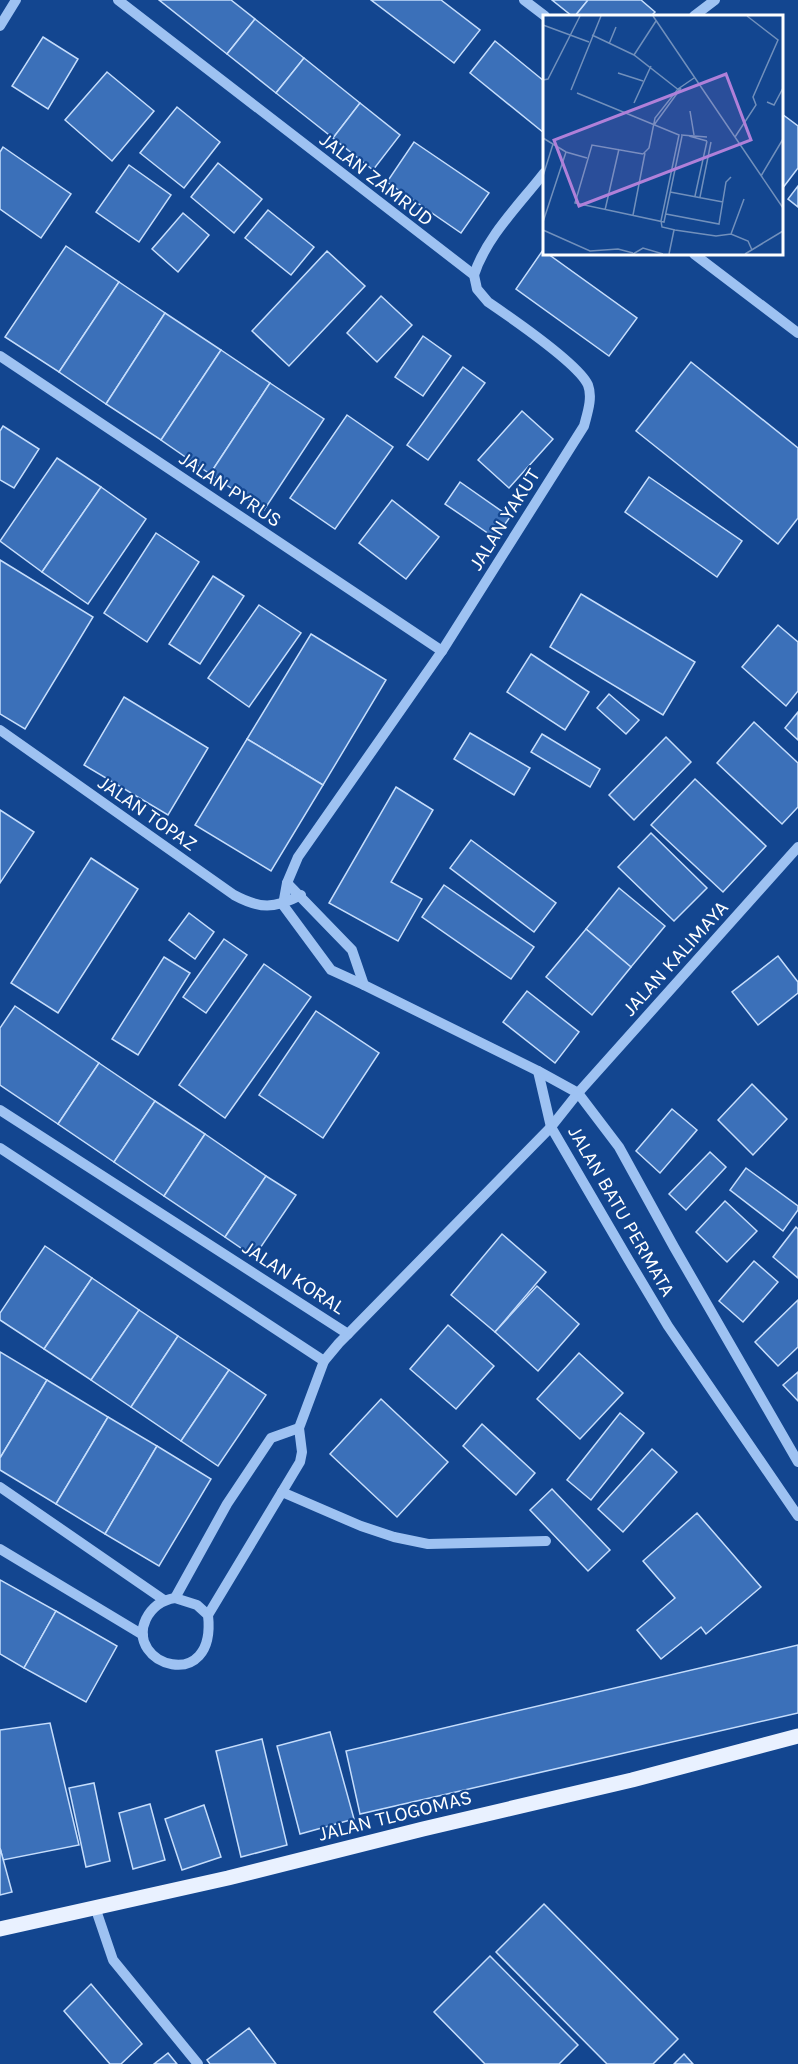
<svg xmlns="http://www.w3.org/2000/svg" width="798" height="2064" viewBox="0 0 798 2064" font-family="Karla,sans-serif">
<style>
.building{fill:#3b70b9;stroke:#c5ddfc;stroke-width:1.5}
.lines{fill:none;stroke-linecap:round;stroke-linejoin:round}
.minor{stroke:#9ec2f2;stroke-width:10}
.major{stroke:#e9f1ff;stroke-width:15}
.labels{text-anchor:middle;stroke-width:4.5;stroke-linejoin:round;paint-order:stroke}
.street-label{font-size:20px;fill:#fff;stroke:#134690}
.inset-road{fill:none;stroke:#7190bc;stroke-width:1.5}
.view{fill:#b080d9;fill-opacity:0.15;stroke:#b080d9;stroke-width:3}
.inset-edge{fill:none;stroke:#fff;stroke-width:3}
</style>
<rect width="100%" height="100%" fill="#134690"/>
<!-- building -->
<g class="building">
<polygon points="159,0 231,0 255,19 227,54"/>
<polygon points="371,0 441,0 480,30 454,63"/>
<polygon points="552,0 588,0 575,16 572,16"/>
<polygon points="588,0 641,0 655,12 651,16 575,16"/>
<polygon points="255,19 304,58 276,93 227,54"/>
<polygon points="43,37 78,59 48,109 12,86"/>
<polygon points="495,41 544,81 544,133 470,73"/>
<polygon points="304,58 360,103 333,138 276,93"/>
<polygon points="107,72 154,111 112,161 65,120"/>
<polygon points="360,103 400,135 373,170 333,138"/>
<polygon points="177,107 220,142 184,188 140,153"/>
<polygon points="782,114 798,126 798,168 782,189"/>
<polygon points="414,142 489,193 461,233 387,182"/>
<polygon points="3,147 71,194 41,238 0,209 0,152"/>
<polygon points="218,163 262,199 234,233 191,197"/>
<polygon points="129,165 171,195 139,242 96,212"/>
<polygon points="798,186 798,207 788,199"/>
<polygon points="268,210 314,247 291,275 245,238"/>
<polygon points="183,213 209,235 178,272 152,249"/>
<polygon points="66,246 119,282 59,372 5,337"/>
<polygon points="543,250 544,254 548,254 637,318 609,356 516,289"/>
<polygon points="327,251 365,286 289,366 252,331"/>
<polygon points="119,282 165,313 106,404 59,372"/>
<polygon points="381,296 412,325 377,362 347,333"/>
<polygon points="165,313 221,350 161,440 106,404"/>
<polygon points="423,336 451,356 423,396 395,377"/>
<polygon points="221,350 270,383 210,474 161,440"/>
<polygon points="691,362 798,448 798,518 778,544 636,431"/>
<polygon points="463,367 485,383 428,460 407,445"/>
<polygon points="270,383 324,419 264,510 210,474"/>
<polygon points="522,411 553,439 509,488 478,460"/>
<polygon points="347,415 393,447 335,529 290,498"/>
<polygon points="3,426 39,449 14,488 0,480 0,431"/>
<polygon points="57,458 101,487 42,572 0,541"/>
<polygon points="649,477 742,541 717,577 625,512"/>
<polygon points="460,482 510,517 495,538 445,504"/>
<polygon points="101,487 146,519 88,604 42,572"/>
<polygon points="392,500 439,537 406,579 359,543"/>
<polygon points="156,533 199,562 147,642 104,613"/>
<polygon points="0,560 93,617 25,729 0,714"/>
<polygon points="213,576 244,596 200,664 169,644"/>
<polygon points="581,594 695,662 663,715 550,647"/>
<polygon points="259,605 301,633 249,707 208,678"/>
<polygon points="778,625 798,642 798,691 786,706 742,667"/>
<polygon points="311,634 386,680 323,785 247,739"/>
<polygon points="531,654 589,692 565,730 507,692"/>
<polygon points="609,694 639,720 626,734 597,708"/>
<polygon points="124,697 208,748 168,815 84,765"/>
<polygon points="798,712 798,740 785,728"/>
<polygon points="754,722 798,763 798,807 782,824 717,763"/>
<polygon points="470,733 530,768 514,795 454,759"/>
<polygon points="542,734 600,769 590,787 531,752"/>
<polygon points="666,737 691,762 634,820 609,795"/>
<polygon points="247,739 323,785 271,871 195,825"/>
<polygon points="695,779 766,846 723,892 651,825"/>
<polygon points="396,787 433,810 391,882 422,899 398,941 329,903"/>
<polygon points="0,810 34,832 0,883"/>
<polygon points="651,833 707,888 674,921 618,867"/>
<polygon points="471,840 556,903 534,932 450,868"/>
<polygon points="91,858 138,889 58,1013 11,983"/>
<polygon points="444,885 534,947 511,979 422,917"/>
<polygon points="619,888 665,926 631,967 586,929"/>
<polygon points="189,913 214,932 195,959 169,940"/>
<polygon points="586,929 631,967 592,1015 546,977"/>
<polygon points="224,939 247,955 206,1013 183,997"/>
<polygon points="778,956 798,982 798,993 758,1025 732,992"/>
<polygon points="164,957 190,973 138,1055 112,1039"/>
<polygon points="264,964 311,997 225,1118 179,1085"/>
<polygon points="527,991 579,1032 555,1063 503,1022"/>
<polygon points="15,1006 99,1063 58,1124 0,1085 0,1028"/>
<polygon points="316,1011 379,1053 323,1138 259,1095"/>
<polygon points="99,1063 155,1101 114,1162 58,1124"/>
<polygon points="752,1084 787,1119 753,1155 718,1120"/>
<polygon points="155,1101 205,1134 164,1196 114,1162"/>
<polygon points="672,1109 697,1130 660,1173 636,1151"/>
<polygon points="205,1134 266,1176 225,1237 164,1196"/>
<polygon points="710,1152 726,1167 686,1210 669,1194"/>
<polygon points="746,1168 798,1206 798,1210 783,1231 730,1190"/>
<polygon points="266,1176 296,1195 254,1257 225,1237"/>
<polygon points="725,1201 757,1231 727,1262 696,1232"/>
<polygon points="796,1227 798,1229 798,1278 773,1257"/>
<polygon points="502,1234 546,1272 495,1332 451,1295"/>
<polygon points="45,1246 92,1278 44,1349 0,1320 0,1313"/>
<polygon points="754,1261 778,1282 743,1322 719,1301"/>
<polygon points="92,1278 139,1310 91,1380 44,1349"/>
<polygon points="537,1286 579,1324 538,1371 495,1332"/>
<polygon points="798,1300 798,1347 778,1366 755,1342"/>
<polygon points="139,1310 178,1336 131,1407 91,1380"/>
<polygon points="448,1325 494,1366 456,1409 410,1369"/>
<polygon points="178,1336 229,1370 181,1441 131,1407"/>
<polygon points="0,1352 47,1380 0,1458"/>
<polygon points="579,1353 623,1393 580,1439 537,1399"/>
<polygon points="229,1370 266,1395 218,1466 181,1441"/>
<polygon points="798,1372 798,1401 783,1385"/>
<polygon points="47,1380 108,1417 56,1504 0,1470 0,1458"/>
<polygon points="381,1399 448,1462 397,1517 330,1454"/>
<polygon points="620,1413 644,1433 591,1500 567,1480"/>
<polygon points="108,1417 157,1446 105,1534 56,1504"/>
<polygon points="482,1424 535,1473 516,1495 463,1446"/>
<polygon points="157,1446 211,1479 159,1566 105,1534"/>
<polygon points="652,1449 677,1472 623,1532 598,1509"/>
<polygon points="552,1489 610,1550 588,1571 530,1510"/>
<polygon points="697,1513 761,1587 706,1634 701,1627 661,1659 637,1630 675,1598 643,1561"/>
<polygon points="0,1580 56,1611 24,1668 0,1654"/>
<polygon points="56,1611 117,1646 86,1702 24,1668"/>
<polygon points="798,1645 798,1713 360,1814 346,1751"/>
<polygon points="50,1723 79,1845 3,1860 0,1848 0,1730"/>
<polygon points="330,1732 354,1819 300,1834 277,1746"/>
<polygon points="262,1739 287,1845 241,1857 216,1751"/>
<polygon points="94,1783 110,1861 86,1867 69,1788"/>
<polygon points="150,1804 165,1860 133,1869 119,1813"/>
<polygon points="204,1805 221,1857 182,1870 165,1819"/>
<polygon points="0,1848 12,1892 0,1895"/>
<polygon points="544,1904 678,2039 653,2064 607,2064 496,1952"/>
<polygon points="490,1956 578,2045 559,2064 485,2064 434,2012"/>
<polygon points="91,1984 142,2044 121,2064 110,2064 64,2011"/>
<polygon points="249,2028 276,2064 210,2064 207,2060"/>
<polygon points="168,2053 177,2064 154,2064"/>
<polygon points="684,2054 693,2064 674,2064"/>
</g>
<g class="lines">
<!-- minor -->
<g class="minor">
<path d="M118,0L474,275L477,289L488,302C510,317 579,364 588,385C593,398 587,414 584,426L442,651L298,857L287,883L283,905L331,970L364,985L538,1071L578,1093L619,1147L674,1247L798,1462"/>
<polyline points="524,0 545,16"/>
<polyline points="694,16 715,0"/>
<polyline points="0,26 16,0"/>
<polyline points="694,254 798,333"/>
<path d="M474,275C486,237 520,204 544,173"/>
<polyline points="0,356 442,651"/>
<path d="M0,730L234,895C260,909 274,909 301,895"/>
<polyline points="287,883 352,950 364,985"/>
<polyline points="538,1071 551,1127 628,1259 668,1326 798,1516"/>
<polyline points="0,1110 348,1334 551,1127 578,1093 798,847"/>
<polyline points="0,1148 324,1361"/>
<polyline points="0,1487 164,1600"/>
<polyline points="282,1492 361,1526 394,1537 428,1544 546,1541"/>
<polyline points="0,1549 143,1635"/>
<polyline points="175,1598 227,1504 271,1438 299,1428"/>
<path d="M175,1598L197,1605L208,1615C217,1695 124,1665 146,1619C152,1607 162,1600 175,1598Z"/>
<polyline points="208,1615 300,1462 302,1452 299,1428 324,1361 339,1343 348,1334"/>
<polyline points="95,1907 113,1960 198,2064"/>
</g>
<!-- major -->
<polyline class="major" points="0,1929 228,1878 423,1829 632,1780 798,1736"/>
</g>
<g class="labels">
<!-- street labels -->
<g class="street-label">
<text transform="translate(377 179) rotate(38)" y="7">JALAN ZAMRUD</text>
<text transform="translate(231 489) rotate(34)" y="7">JALAN PYRUS</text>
<text transform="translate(504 519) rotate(-58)" y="7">JALAN YAKUT</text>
<text transform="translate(148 813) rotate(35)" y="7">JALAN TOPAZ</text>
<text transform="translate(675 958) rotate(-48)" y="7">JALAN KALIMAYA</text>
<text transform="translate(622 1211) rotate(60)" y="7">JALAN BATU PERMATA</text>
<text transform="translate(294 1277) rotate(33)" y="7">JALAN KORAL</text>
<text transform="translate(395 1815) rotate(-14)" y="7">JALAN TLOGOMAS</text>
</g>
</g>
<!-- overview -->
<g transform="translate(543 15)">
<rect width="240" height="240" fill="#134690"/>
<path class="inset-road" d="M110,1L240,193M0,10L46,27M49,20L91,40L137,76M66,29L73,12M91,40L113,6M75,58L100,66M0,65L5,64L37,1M28,75L58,1M34,78L136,120L118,206M224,87L231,90L240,73M91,88L108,51M147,96L151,120M111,110L138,73M138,120L164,122M146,121L164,126M192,122L213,90L210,82L235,25L204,1M0,123L23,137L44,143M100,139L49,130L32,188L121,207L139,121M100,139L106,133L112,103L135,74L151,63M0,161L10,129M218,161L240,124M127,177L180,187M152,181L164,126M157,182L168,127M62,195L76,134M123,199L176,209L183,167L188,162M90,200L102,138M118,206L119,212L132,215L173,221L188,219L205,226L209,235M0,207L23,137M0,215L47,236L75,234L90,238M188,219L201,184M90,239L100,233L120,239M126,239L131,215M202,239L240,216"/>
<path class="view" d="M183,59L208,125L36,191L11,125Z"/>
<rect width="240" height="240" class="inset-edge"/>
</g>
</svg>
